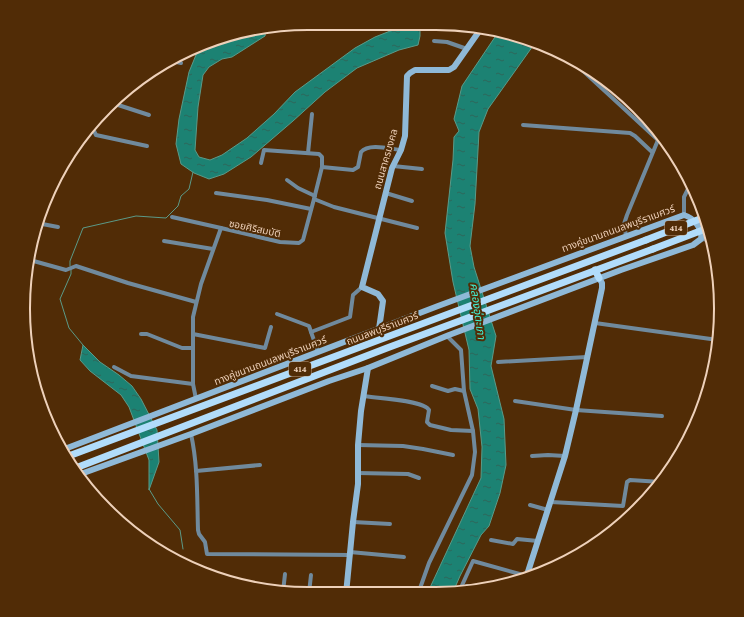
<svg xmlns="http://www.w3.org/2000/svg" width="744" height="617" viewBox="0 0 744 617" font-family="'Crimson Pro','Noto Sans Thai',serif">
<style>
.water{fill:url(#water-ripples);stroke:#5b9a88}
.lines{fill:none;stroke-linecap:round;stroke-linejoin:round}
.stream{stroke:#5b9a88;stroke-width:1}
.street{stroke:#708a9d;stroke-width:4}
.secondary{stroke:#8fb9d7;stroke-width:6}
.primary{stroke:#b1dcfa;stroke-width:7}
.rail-casing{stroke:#c4a489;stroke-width:2.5}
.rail{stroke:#512c06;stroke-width:1;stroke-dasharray:3;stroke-linecap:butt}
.primary-bridge{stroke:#b1dcfa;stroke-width:7}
.labels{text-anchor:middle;stroke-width:4;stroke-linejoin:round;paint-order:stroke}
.shield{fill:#512c06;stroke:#bfa084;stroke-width:1}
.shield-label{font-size:9px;font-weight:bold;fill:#eed1ba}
.street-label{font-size:10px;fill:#eed1ba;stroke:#512c06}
.water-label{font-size:11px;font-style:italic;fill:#41f6db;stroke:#512c06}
.rim{fill:none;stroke:#eed1ba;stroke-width:2}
</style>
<defs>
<pattern id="water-ripples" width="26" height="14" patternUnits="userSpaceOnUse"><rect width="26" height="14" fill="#1c8273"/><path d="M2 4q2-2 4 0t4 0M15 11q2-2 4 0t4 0" fill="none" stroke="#2d675b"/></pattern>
</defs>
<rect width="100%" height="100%" fill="#512c06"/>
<!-- water -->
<g class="water">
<polygon points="420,23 420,36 418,45 399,50 357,68 325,92 293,121 251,157 224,174 209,179 194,173 181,164 176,144 179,119 189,72 198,50 203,46 235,33 266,29 265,36 232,57 222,59 209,67 203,75 198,107 195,150 199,157 210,160 222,155 247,138 274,114 295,92 355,48 375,37 408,24"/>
<polygon points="497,34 535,43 488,109 479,132 475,204 470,246 474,267 496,336 491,366 504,419 506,465 500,493 489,526 481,535 460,576 453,592 427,594 481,478 482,447 478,409 470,389 469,350 453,282 445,233 453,160 454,137 459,131 454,119 462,86"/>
<polygon points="83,345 100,362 119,375 132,386 141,399 157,430 159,462 149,490 149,460 129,407 121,395 90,371 80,360"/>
</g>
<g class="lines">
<!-- stream -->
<g class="stream">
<polyline points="70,266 70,261 83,228 136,216 166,218 178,206 181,196 189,189 193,172"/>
<polyline points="71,269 71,274 60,299 69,328 83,345"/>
<polyline points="149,489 158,504 180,530 183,549"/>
</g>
<!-- street -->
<g class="street">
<polyline points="434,41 447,42 467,49"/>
<polyline points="568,57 658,140"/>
<polyline points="168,60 181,63"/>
<polyline points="112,103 149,115"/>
<polyline points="93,123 94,131 96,135 147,146"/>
<polyline points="523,125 630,133 635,136 652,152"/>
<polyline points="308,153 312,114"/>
<polyline points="261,163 264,150 319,154 322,157 322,167 314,199"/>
<polyline points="393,166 422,169"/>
<path d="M322,167L353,170L358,167L361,152C369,143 390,149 401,150"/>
<polyline points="287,180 298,188 315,196"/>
<polyline points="387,190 387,193 389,194 412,201"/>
<polyline points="216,193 267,200 311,209"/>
<polyline points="684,215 684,197 691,183"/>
<polyline points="172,217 221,228"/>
<polyline points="37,223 58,227"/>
<polyline points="626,236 624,224 627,215 658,140 676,155"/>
<polyline points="701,239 711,240"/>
<polyline points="164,241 213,249"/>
<polyline points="30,260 66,270 76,266 128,283 196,302"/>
<polyline points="277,314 309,326 318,352"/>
<polyline points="595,323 718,340"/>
<polyline points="311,332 350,317 353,295 362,287"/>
<polyline points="141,334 147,334 182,348 193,348"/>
<polyline points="193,334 265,348 271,327"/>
<polyline points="498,362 587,357"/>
<polyline points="114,367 131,376 193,384"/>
<polyline points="432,386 448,391 455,389 464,391"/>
<path d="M363,396C376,398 424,400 429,410L427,422L430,425L451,430L473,431"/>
<polyline points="196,399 193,384 193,317 201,284 221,228 280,242 299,243 303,240 314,199 334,207 417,228"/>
<polyline points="515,401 576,410 662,416"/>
<path d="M191,434C198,466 197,498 198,530L199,534L205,542L207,554L350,555"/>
<polyline points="358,445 403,446 423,449 453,455"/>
<polyline points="532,456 548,455 565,456"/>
<polyline points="196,471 260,465"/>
<polyline points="358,473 408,474 419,478"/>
<polyline points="551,502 623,506 627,482 630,480 661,482"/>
<polyline points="530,505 548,510"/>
<polyline points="353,522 390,524"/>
<polyline points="491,540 513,544 517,539 538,541"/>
<polyline points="350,552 404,557"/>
<polyline points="462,591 464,588 467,586 483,589"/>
<polyline points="283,592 285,574"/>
<polyline points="459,592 473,561 527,576"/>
<polyline points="309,593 311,575"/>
<polyline points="418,594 429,563 472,475 475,452 473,431 464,391 461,350 447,336"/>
</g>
<!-- secondary -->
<g class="secondary">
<polyline points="379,329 383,301 378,294 362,287 392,168 401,150 405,136 407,76 410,73 415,70 449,70 454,67 480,30"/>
<path d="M62,450L438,306L684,215C694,218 703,229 701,239L693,245L621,270L449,335L368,368L329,381L191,434L78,475"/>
<polyline points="526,578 565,456 576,410 602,288 602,283 599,278"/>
<polyline points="346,594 353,522 358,484 358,445 361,411 368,368"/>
</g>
<!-- primary -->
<g class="primary">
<polyline points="595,270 599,278"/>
<polyline points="66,457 646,240"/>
<polyline points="73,469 387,348 653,249"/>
<polyline points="78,475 78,474"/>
</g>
<defs>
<polyline id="rail" points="591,70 655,128"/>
</defs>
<!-- rail casing -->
<use href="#rail" class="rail-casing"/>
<!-- rail -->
<use href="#rail" class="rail"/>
<!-- primary-bridge -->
<g class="primary-bridge">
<polyline points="646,240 705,217"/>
<polyline points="653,249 708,228"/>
</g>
</g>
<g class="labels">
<!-- shield labels -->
<g class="shield">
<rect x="665" y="221" width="22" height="14" rx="3"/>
<rect x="289" y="362" width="22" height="14" rx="3"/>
</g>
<g class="shield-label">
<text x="676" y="231">414</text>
<text x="300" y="372">414</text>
</g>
<!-- street labels -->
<g class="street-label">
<text transform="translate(385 159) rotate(-74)" y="4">ถนนสาครมงคล</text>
<text transform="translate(255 228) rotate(12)" y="4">ซอยศิริสมบัติ</text>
<text transform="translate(618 228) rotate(-20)" y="4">ทางคู่ขนานถนนลพบุรีราเมศวร์</text>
<text transform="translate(382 328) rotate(-21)" y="4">ถนนลพบุรีราเมศวร์</text>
<text transform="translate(270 360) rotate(-21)" y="4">ทางคู่ขนานถนนลพบุรีราเมศวร์</text>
</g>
<!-- water labels -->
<g class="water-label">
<text transform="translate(478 311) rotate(82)" y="4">คลองอุ่ตะเภา</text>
</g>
</g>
<!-- crop -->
<path d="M0 0H744V617H0ZM308 30H436A278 278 0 0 1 714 308V309A278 278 0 0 1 436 587H308A278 278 0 0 1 30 309V308A278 278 0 0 1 308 30Z" fill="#512c06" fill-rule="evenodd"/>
<path class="rim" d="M308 30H436A278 278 0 0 1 714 308V309A278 278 0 0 1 436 587H308A278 278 0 0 1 30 309V308A278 278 0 0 1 308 30Z"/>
</svg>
